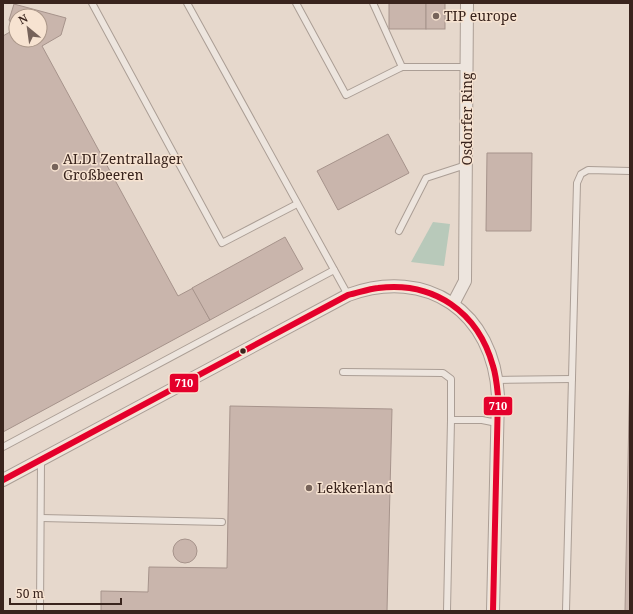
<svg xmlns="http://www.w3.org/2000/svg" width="633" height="614" viewBox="0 0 633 614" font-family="'Noto Serif',serif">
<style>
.water{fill:#b8c9ba}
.building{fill:#c9b5ac;stroke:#a6938b;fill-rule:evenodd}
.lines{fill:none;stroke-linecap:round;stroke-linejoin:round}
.service-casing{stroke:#ab9e95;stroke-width:8}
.minor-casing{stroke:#ab9e95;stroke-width:14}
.service{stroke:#ede5de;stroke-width:6}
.minor{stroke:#ede5de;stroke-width:12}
.bus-1-casing{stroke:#f7e3d1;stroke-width:9}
.bus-1{stroke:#e4002b;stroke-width:6}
.poi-dot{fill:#76635a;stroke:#f7e3d1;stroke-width:1.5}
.bus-dot{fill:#39241d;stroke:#f7e3d1;stroke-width:1.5}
.labels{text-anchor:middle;stroke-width:3;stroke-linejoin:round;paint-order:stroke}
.poi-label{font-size:14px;fill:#39241d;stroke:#f7e3d1;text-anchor:start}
.street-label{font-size:14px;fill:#39241d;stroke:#f7e3d1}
.line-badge{stroke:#f7e3d1;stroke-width:1.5}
.badge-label{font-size:11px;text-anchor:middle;font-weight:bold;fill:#fff}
</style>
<rect width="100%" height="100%" fill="#e6d8cc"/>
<!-- water -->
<polygon class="water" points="433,222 450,224 444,266 411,262"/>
<!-- building -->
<g class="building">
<rect x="389" y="3" width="37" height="26"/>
<rect x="426" y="3" width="19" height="26"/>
<path d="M14,4L66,18L61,35L42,46L178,296L193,288L210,320L3,432V36L15,29L9,20ZM16,16H40V40H16Z"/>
<polygon points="388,134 409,173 338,210 317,171"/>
<polygon points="487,153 532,153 531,231 486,231"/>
<polygon points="285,237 303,269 210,320 192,288"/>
<polygon points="630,363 630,611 625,611"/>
<polygon points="230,406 392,409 387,611 101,611 101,591 148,592 149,567 227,568"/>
<circle cx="185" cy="551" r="12"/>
</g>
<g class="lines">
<defs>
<g id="service">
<polyline points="92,3 222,243 297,204"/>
<polyline points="187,3 348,295"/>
<polyline points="296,3 346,95 402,67 467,67"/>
<polyline points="373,3 402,67"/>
<polyline points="399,231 426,178 466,165"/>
<polyline points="343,372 443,373 451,379 451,420"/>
<polyline points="497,380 572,379"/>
<polyline points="3,447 334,270"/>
<polyline points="41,518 222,522"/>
<polyline points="40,611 41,460"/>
<polyline points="447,611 451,420 482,420 497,423"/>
<polyline points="566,611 577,183 581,174 588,170 630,171"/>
</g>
<g id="minor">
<polyline points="453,304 465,281 467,3"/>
<path d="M3,480L348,295C427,266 494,312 498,396L493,611"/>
</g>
</defs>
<!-- service casing -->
<use href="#service" class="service-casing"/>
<!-- minor casing -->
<use href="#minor" class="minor-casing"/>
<!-- service -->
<use href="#service" class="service"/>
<!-- minor -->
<use href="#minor" class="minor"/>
<defs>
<path id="bus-1" d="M3,480L348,295C358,293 368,289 378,288C434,281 478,312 493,366C496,375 497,386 498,396L493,611"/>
</defs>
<!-- bus-1 casing -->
<use href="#bus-1" class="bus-1-casing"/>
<!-- bus-1 -->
<use href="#bus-1" class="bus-1"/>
</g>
<!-- markers -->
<g class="poi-dot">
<circle cx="436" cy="16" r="4"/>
<circle cx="55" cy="167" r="4"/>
<circle cx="309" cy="488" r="4"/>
</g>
<circle class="bus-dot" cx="243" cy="351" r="3.5"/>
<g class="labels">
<!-- poi labels -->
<g class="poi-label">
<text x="444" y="21">TIP europe</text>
<text x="63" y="164">ALDI Zentrallager<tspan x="63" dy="16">Großbeeren</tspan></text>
<text x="317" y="493">Lekkerland</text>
</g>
<!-- street labels -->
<g class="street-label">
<text transform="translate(467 119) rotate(-90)" y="5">Osdorfer Ring</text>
</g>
</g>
<g class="line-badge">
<rect x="169" y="373" width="30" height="20" rx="4" fill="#e4002b"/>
<rect x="483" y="396" width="30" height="20" rx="4" fill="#e4002b"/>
</g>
<g class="badge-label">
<text x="184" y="387">710</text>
<text x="498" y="410">710</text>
</g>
<!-- border -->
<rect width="633" height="614" fill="none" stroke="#39241d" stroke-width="8"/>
<!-- north arrow -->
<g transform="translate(28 28) rotate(331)"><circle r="19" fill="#f7e3d1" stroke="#ab9789"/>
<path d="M0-3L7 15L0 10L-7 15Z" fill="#76635a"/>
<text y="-6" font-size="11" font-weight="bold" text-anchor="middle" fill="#39241d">N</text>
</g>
<!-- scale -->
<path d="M10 598v6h111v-6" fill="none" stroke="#39241d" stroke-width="2"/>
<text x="16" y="598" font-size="12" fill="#39241d" stroke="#f7e3d1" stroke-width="3" paint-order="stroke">50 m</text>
</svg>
